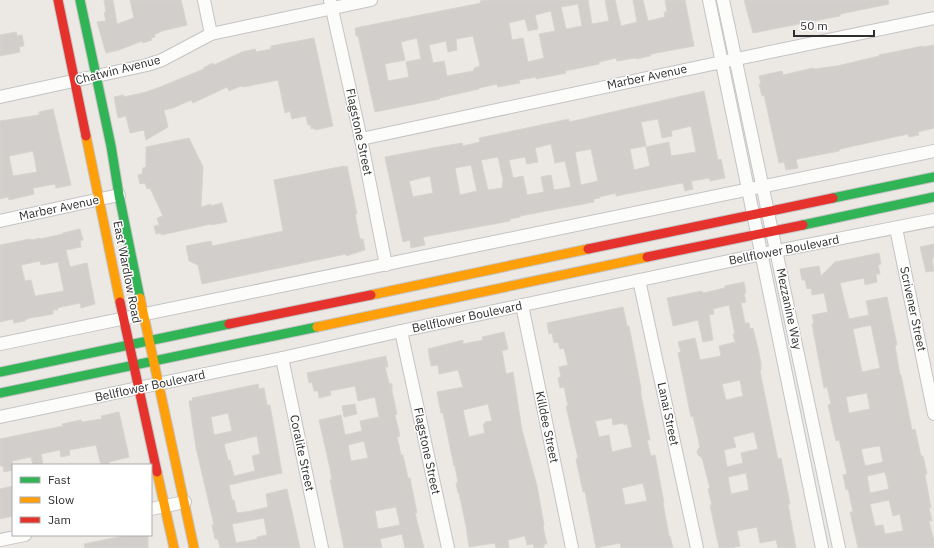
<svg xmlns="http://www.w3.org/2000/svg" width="934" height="548" viewBox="0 0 934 548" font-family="'IBM Plex Sans',sans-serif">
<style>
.building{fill:#d1cecb;stroke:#d7d4d0;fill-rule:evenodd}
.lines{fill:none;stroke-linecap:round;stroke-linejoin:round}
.street-casing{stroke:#c5c4c5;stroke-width:14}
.fast-casing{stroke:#c5c4c5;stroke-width:11}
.slow-casing{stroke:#c5c4c5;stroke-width:11}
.jam-casing{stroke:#c5c4c5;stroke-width:11}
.street{stroke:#fcfcfb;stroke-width:12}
.fast{stroke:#30b455;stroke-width:9}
.slow{stroke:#ff9f0a;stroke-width:9}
.jam{stroke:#e5322d;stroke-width:9}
.labels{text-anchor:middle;stroke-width:3;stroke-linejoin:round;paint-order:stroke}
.street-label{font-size:12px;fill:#2e2e2e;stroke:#fff}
</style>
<rect width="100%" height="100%" fill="#ece8e4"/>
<!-- building -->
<g class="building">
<polygon points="104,0 113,0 117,24 134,18 130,0 181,0 187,25 162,31 154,35 155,37 151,38 152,40 143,43 142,41 119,50 106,53 97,22 106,21 104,13 106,12"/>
<path d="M487,0H588L592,24L609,21L605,0H615L621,26L637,22L633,0H643L648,21L665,17L664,12H667L665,0H685L694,46L651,54L650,56L637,59L635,58L617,61L616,58L599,62V64L565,71L566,73L536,79V77L519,80L520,83L498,87L497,84L479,88V89L439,98L440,99L375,112L358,36H356L355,28L481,3L480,1ZM578,4L582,26L566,29L561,7ZM551,11L555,31L539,34L544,58L528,62L523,38L512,40L509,23L525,19L528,31L538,29L535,15ZM473,36L480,66L474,68V70L473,71L447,76L444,61L433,63L429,45L446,41L448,52L457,50L456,39ZM417,38L421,59L406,62L409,77L388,81L385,64L405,60L401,42Z"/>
<polygon points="744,0 888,0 889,4 840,14 840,16 753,33"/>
<polygon points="16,32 17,36 22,35 24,46 19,47 20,52 0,56 0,35"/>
<polygon points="314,38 333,126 315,130 315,128 311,129 311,125 308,125 306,116 292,119 290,111 285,113 278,80 244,87 241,86 229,91 227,87 193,103 191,100 173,108 164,110 168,127 146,140 144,130 130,133 126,116 118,118 114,97 123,95 124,97 146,92 160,87 204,69 203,68 213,63 214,65 242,52 255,49 256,52 271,49 271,46"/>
<polygon points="934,45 934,128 918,132 919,135 909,137 908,134 890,138 840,149 839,151 798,159 796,160 798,168 786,170 784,162 779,163 764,95 762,96 759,84 761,84 759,76 782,71 783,75 813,68 814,69 837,66 879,56 879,55 923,46 923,47"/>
<path d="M704,91L718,160L721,159L725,178L710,181V178L691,181L693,189L685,191L683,183H682L616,196V193L599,197L600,198L594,199V202L520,216V217L510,219V221L423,237L425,245L411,248L410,240L403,242L385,157L438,147L462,143L463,146L480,142L479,138L569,119V122ZM658,119L662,138L672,136L671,131L691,126L696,152L671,156L669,142L646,147L650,166L634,170L630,149L646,146L641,122ZM551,144L555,163L565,161L571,187L554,190L551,175L541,177L544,192L527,195L523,176L513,178L509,160L525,157L527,164L538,162L535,148ZM591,149L598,181L581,185L575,152ZM498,157L503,180L502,188L488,190L481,160ZM471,165L477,191L460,195L455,168ZM430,176L433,193L413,197L409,181Z"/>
<path d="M53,109L71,185L56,188L55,184L33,188L34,194L9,200L8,197L0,199V121L39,115V112ZM33,151L37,172L13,176L9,156Z"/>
<polygon points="189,138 203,167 201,207 211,204 211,206 222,203 227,222 211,225 211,224 161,235 161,233 156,234 154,226 159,225 157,218 163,216 150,188 147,189 145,183 140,184 138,175 142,174 143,168 146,167 146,147"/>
<polygon points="344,166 344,167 347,166 357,214 355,214 360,239 363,239 365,250 346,256 346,254 202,284 198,265 189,261 186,246 211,241 212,246 283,231 274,180"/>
<path d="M80,229L83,240L80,241L81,247L66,250L70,267L87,263L95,304L81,308L80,303L57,308L58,310H53V314L30,318L25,320V321L14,323L13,319L0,322V245L30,239L32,240L40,238V239L63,234V233ZM40,261L41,265L58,262L64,291L35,296L31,280L25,281L21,265Z"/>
<polygon points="934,244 934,258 932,258 934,271 926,272 920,247"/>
<path d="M879,253L881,264L878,265L880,274H876L877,282L865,285L864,278L840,283L849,319L869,315L866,301L887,297L897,345L895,346L900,375H901L912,430L915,429L921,456H923L927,474L925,475L931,508H929L932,521H929L933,538H934V548H858L850,512H853L848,489L846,490L843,475L847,474L839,440L836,441L828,405L831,404L827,387L824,388L812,324L814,323L812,315L828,312L824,293L812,295L811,288L807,289L805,280H802L800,269L819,266L821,276L835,262ZM871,325L880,368L862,372L853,329ZM867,393L870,409L849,413L846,397ZM878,446H880L883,462L865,466L861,449ZM885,472L889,489L870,493L867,476ZM889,500L893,516L900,514L903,531L885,534L883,525L875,526L870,504Z"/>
<path d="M744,282L746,293H744L746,302L741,303L745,323H749L750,329L753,328L758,349L761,363V370L760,371L778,459L781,458L790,504H788L796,548H778L776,540L760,543L757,527L737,531L740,546L731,548H719L710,505H712L708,489L710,488L702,458L698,455L697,451L700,447L693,416L691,417L678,353L681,352L678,342L695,338L700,360L721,356L719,346L735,342L733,334H735L729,305L713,309L714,314L709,315L713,340L703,342L698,320L673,326L667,298L702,291L703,293L725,288V286ZM740,380L743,396L726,400L722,384ZM754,432L758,449L741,453L743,463L727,467L724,450L736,447L733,437ZM746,473L749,490L731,494L728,477Z"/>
<path d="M623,307L627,326H629L641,388V395L650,440H647L651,456L655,455L664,503H663L669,536H670L673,548H621L620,543L596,548L585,492H583L576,459L578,458L566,406H568L564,387L560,388L558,378L561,377L559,367L568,365L564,348L560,349L558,342L554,343L552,333L549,334L547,323ZM612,418L613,425L623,423L624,425L627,424L632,447L612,452L609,435L599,437L595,421ZM643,483L647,501L625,505L622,488Z"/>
<path d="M504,332L508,349L502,351L506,374L513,372L522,430L537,486L544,525L543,527L547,544H544V548H534L533,544L527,545L525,536L508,540L509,548H496L495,543L469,547L466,526L459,493H458L456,483H458L455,466H454L443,413H441L437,392L463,387L458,370L439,374L438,365L431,366L428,349L463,340V344L483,340L482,337ZM488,404L492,421L485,422V424H483L485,433L469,437L463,410Z"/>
<path d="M386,356L388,367H385L389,383L392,384V391L397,414L395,415L400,436L397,437L401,455H403L408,478H410L417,513H415L424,548H405L402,534L380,539L382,548H344L330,480H332L329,464L319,420L341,415L345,435L362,431L360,421L379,417L375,397L358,401L355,386L330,391L331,395L319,398L318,391H314L312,382L309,383L307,373ZM364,441L368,458L351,461L348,445ZM396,507L400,525L378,529L375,511Z"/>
<path d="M258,384L259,389L264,388L267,405H270L282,473L229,485L232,500H234L237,513L251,511L268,507L266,494L287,489L300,548H220L218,539H215L212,525H214L196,448L189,401H193L192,398ZM228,413L232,431L214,435L211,417ZM257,436L260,454L252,456L255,471L234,476L230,460H228L224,444ZM264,518L267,535L257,537V539L236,543L232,524Z"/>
<polygon points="355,404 357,414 344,417 342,406"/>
<polygon points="119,412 129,457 109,462 109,465 101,465 96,445 69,450 70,455 61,457 60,450 41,454 43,465 33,465 31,457 12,461 13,470 4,472 3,466 0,466 0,439 63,426 62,424 81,420 82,422 102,419 101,416"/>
<polygon points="13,486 13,516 0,519 0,489"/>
<polygon points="128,535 146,535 148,537 148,548 85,548 84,544"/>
</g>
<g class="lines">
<defs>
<g id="street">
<polyline points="204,0 211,34"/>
<polyline points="330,0 361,139 386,265"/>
<polyline points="709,0 822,548"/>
<polyline points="723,0 839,548"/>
<polyline points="0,97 147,65 162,60 211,34 371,0"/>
<polyline points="361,139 722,62 934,18"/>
<polyline points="0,221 119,195"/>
<polyline points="896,228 934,414"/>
<polyline points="639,280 697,548"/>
<polyline points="522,305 572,548"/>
<polyline points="401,331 448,548"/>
<polyline points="0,344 934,151"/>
<polyline points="282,358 322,548"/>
<polyline points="0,417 282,358 401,331 776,251 934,220"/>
<polyline points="151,509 185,502"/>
<polyline points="0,540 25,535"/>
</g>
<g id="fast">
<polyline points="80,0 111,146 119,195 140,298"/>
<polyline points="833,198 934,177"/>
<polyline points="803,225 934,197"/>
<polyline points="0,372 229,324"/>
<polyline points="0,393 317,327"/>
</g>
<g id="slow">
<polyline points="86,136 120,302"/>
<polyline points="371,295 588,249"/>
<polyline points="140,298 194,548"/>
<polyline points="317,327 647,257"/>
<polyline points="157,472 174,548"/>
</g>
<g id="jam">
<polyline points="58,0 86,136"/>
<polyline points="588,249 833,198"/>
<polyline points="647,257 803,225"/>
<polyline points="120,302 157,472"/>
<polyline points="229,324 371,295"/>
</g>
</defs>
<!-- street casing -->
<use href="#street" class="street-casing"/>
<!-- fast casing -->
<use href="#fast" class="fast-casing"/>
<!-- slow casing -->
<use href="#slow" class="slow-casing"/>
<!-- jam casing -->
<use href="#jam" class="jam-casing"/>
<!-- street -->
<use href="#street" class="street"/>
<!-- fast -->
<use href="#fast" class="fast"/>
<!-- slow -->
<use href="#slow" class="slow"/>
<!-- jam -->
<use href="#jam" class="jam"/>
</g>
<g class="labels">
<!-- street labels -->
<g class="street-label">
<text transform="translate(118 70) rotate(-14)" y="4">Chatwin Avenue</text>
<text transform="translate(647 77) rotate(-12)" y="4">Marber Avenue</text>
<text transform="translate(359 132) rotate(78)" y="4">Flagstone Street</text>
<text transform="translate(59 208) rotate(-12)" y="4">Marber Avenue</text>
<text transform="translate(784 250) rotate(-11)" y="4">Bellflower Boulevard</text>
<text transform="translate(127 272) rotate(79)" y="4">East Wardlow Road</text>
<text transform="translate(789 309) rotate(78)" y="4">Mezzanine Way</text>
<text transform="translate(913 309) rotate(78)" y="4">Scrivener Street</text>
<text transform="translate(467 317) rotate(-12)" y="4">Bellflower Boulevard</text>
<text transform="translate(150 386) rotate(-12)" y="4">Bellflower Boulevard</text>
<text transform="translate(668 414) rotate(78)" y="4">Lanai Street</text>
<text transform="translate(547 427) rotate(78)" y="4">Killdee Street</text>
<text transform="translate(427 451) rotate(78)" y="4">Flagstone Street</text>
<text transform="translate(302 453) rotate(78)" y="4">Coralite Street</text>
</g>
</g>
<!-- legend -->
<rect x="12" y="464" width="140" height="72" fill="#ffffff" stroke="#ababab"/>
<rect x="20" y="477" width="20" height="6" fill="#30b455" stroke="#ababab"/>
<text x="48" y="484" font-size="12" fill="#2e2e2e">Fast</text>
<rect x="20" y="497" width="20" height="6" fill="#ff9f0a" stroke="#ababab"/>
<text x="48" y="504" font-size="12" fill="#2e2e2e">Slow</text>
<rect x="20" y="517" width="20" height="6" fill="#e5322d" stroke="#ababab"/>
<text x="48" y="524" font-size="12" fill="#2e2e2e">Jam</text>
<!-- scale -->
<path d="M794 30v6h80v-6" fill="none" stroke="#2e2e2e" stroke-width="2"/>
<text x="800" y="30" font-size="12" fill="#2e2e2e" stroke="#ffffff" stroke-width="3" paint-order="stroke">50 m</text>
</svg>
